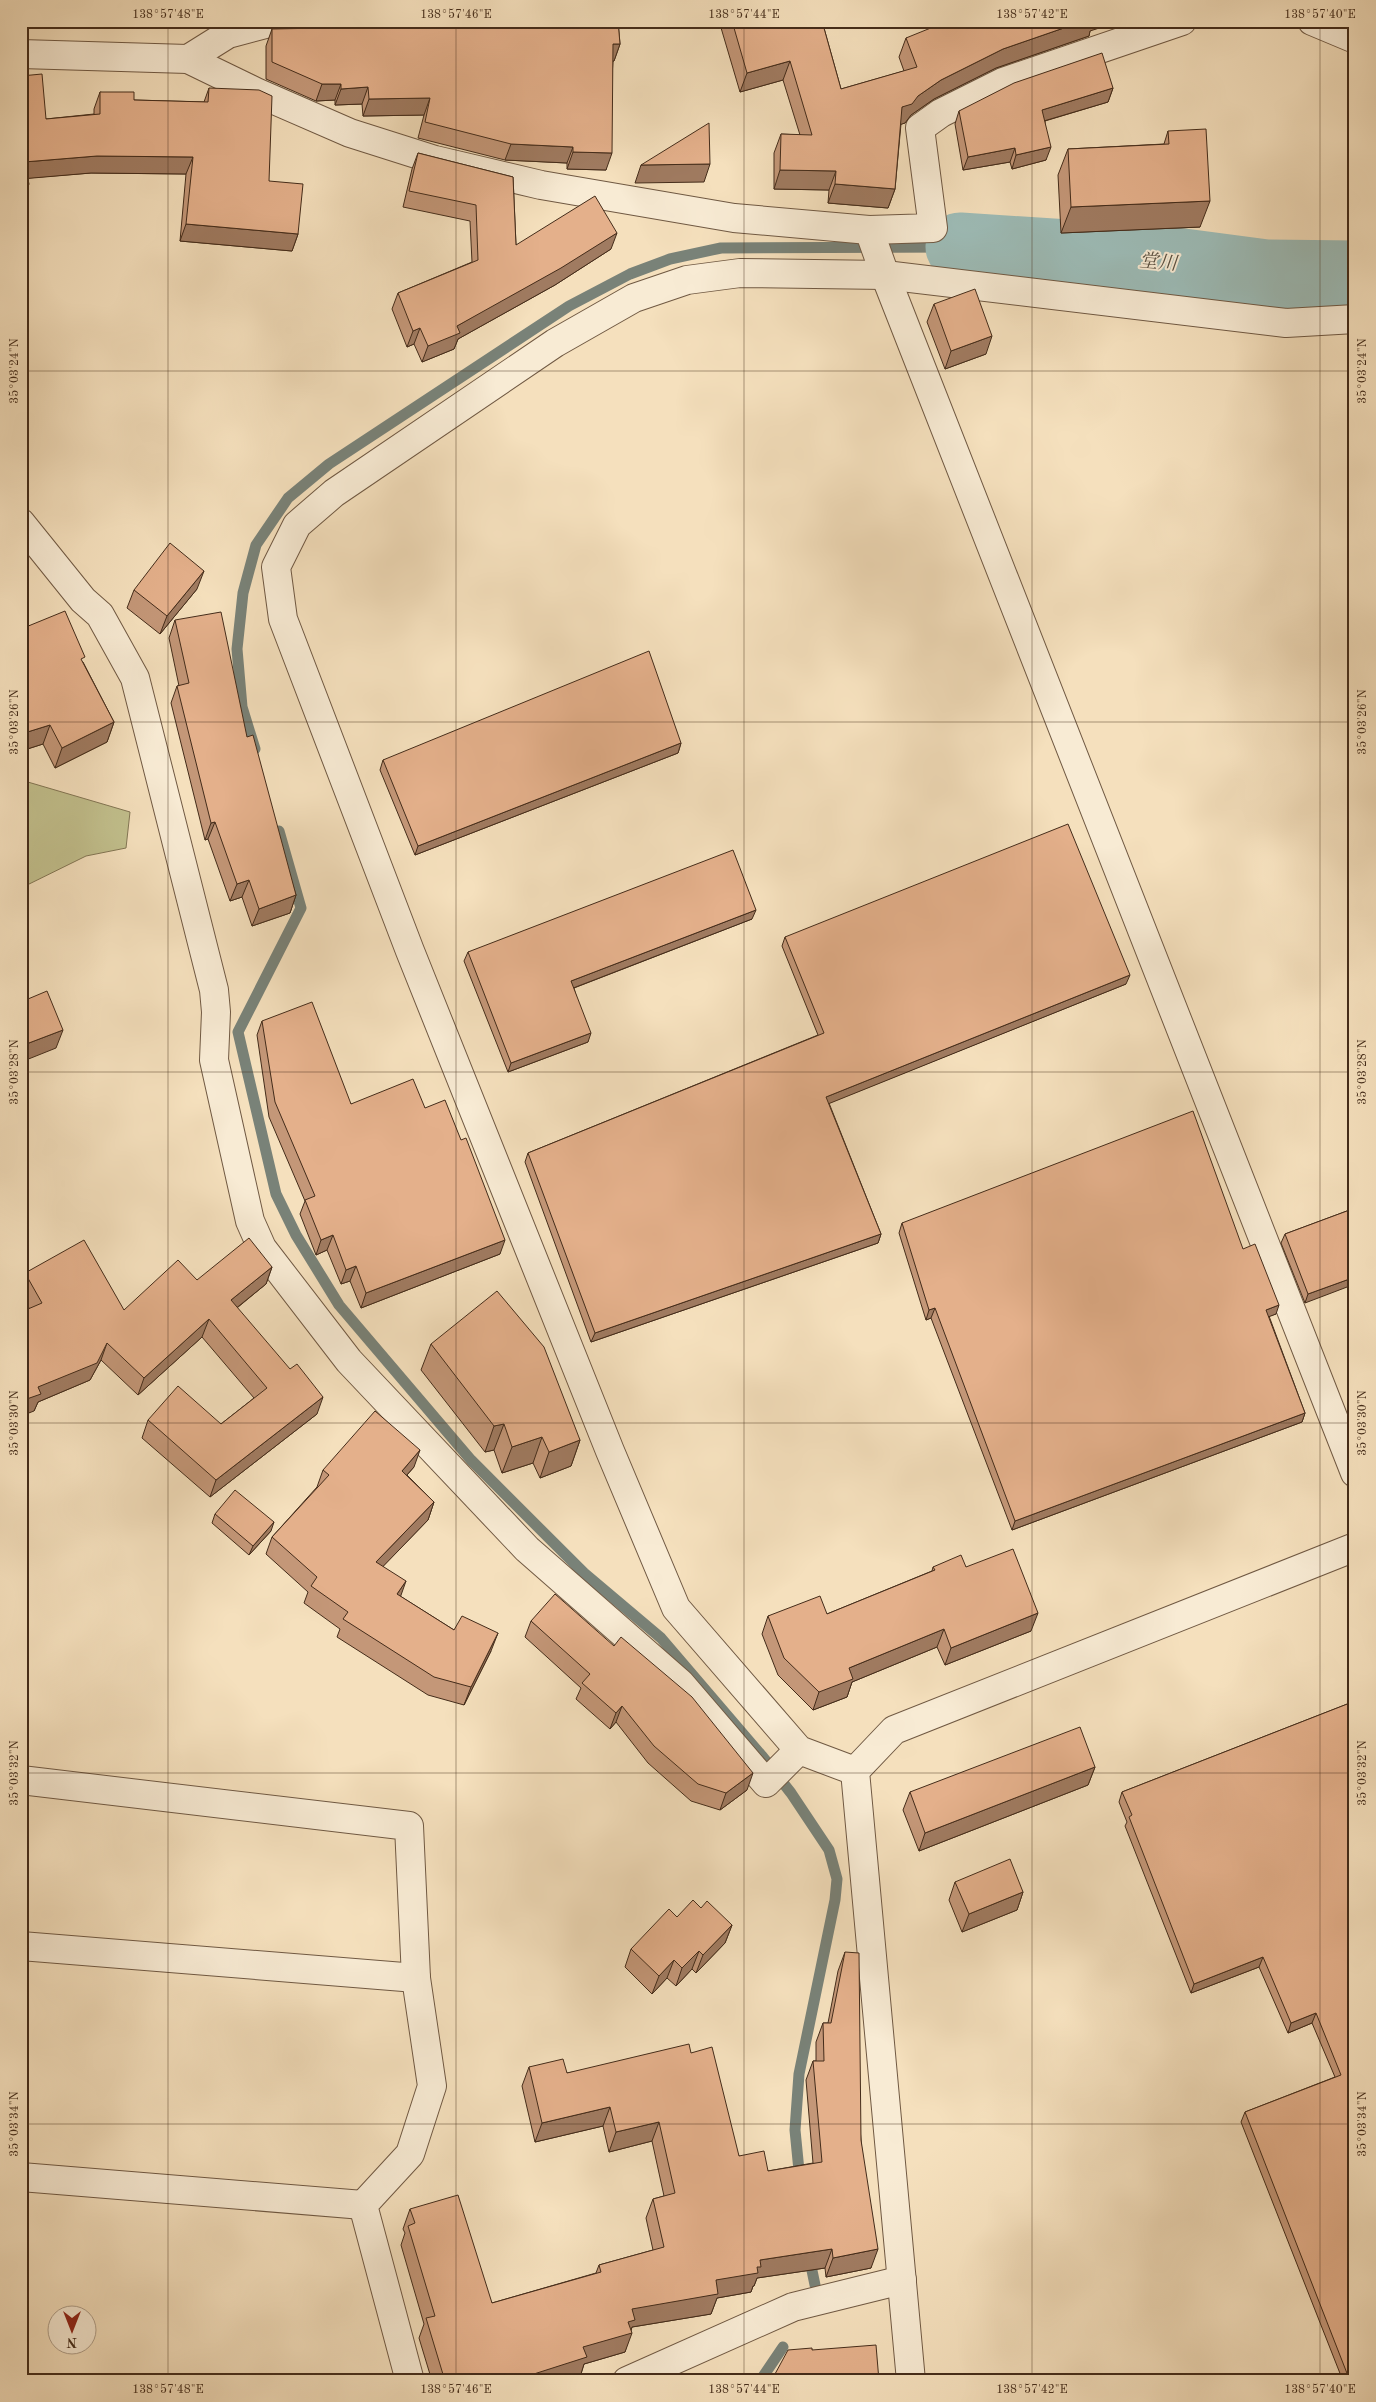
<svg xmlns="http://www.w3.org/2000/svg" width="1376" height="2402" viewBox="0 0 1376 2402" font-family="'Old Standard TT','Noto Serif JP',serif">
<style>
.green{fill:#c2c08d;stroke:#837654}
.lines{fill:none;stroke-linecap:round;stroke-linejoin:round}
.stream{stroke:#798278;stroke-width:11}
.river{stroke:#9dbcb7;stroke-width:69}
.minor-casing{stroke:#705943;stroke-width:30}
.minor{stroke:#f8ebd4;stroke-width:28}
.wall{fill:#c49778;stroke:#442c1a}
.shaded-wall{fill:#a07b61;stroke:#442c1a}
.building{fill:#e4b08b;stroke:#442c1a}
.ticks{fill:none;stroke:#442c1a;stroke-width:1;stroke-opacity:0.45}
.labels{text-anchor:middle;stroke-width:4;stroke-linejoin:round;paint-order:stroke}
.water-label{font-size:19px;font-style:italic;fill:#5a5041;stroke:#f8ebd4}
.neatline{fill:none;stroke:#442c1a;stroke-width:2}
.ticks-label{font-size:12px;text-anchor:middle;fill:#442c1a}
</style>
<rect width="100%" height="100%" fill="#f5e0bd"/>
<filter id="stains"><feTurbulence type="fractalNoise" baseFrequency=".004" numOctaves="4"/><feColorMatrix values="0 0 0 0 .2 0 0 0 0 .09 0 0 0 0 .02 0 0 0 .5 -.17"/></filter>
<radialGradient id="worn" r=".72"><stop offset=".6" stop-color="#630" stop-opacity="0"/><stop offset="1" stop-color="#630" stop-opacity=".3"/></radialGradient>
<!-- green -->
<polygon class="green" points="21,780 130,812 126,848 86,856 21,888"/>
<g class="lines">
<!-- stream -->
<g class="stream">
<polyline points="255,749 242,707 237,649 243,593 256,545 288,498 329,464 569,306 630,274 670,259 721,248 960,247"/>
<polyline points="279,831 301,908 238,1032 276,1194 296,1235 339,1305 471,1460 584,1573 661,1638 762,1756 791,1793 829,1850 837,1879 835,1900 799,2074 795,2130 800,2181"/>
<polyline points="809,2256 815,2285"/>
<polyline points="760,2381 783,2347"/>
</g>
<!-- river -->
<polyline class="river" points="960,247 1160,260 1266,274 1355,275"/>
<defs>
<g id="minor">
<polyline points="1312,21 1355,39"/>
<polyline points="21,54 188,59 256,92 350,133 435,160 541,185 734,218 869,230 885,275 1355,1473"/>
<polyline points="188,59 228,34 277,21"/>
<polyline points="869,230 933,228 920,128 941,113 1003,82 1182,21"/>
<polyline points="21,523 83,600 100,615 135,678 214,990 216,1012 214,1060 250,1221 262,1248 349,1361 527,1549 680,1683 766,1783 799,1750"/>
<polyline points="855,1771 799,1750 676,1608 610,1451 410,951 283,619 276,567 297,525 334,493 555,343 634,298 687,280 740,273 885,275 1286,323 1355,319"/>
<polyline points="21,1780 409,1826 416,1978 432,2086 410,2154 363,2205 410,2381"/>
<polyline points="21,1946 416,1978"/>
<polyline points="21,2177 363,2205"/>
<polyline points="627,2381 793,2307 902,2280"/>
<polyline points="911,2381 855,1771 894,1730 1355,1547"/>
</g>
</defs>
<!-- minor casing -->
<use href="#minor" class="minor-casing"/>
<!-- minor -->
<use href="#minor" class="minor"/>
</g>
<!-- wall -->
<g class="wall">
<polygon points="320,21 618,21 620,44 614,61 613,61 606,170 567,169 567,163 505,160 418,138 424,115 363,116 362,104 335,105 335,100 316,101 266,79 266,46 272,29 317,28"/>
<polygon points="719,21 822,21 841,89 904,71 899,57 906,38 1090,31 1089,36 996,68 934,99 911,115 905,123 901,124 895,189 888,208 828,203 829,190 774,189 774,153 781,134 800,135 783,80 740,92"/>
<polygon points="21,76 46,119 94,114 94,109 100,92 134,100 204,102 209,88 269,181 298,234 292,251 180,241 186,174 91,173 28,178 23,201"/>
<polygon points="1113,88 1108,102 1045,121 1046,160 1012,169 1010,162 963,170 955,124 959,111"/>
<polygon points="1168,131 1200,227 1061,233 1058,175 1068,149 1164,144"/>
<polygon points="418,153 513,177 516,245 611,249 555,285 458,339 454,349 422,362 414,344 407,347 392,309 398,293 472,262 470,221 403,207 412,169"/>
<polygon points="934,304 986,354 945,369 927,322"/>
<polygon points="197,589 160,634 127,608 134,590"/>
<polygon points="175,620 247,737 296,895 290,913 252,926 242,897 230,901 208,839 205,840 171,703 177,686 179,686 169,638"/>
<polygon points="21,629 83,662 114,722 107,742 55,768 43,744 21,751"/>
<polygon points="681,743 678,753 415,855 380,770 383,760"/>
<polygon points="752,919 574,988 588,1042 508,1072 464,961 468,952"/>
<polygon points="785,937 1126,984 829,1103 881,1234 878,1243 591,1342 525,1162 528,1153 818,1035 782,946"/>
<polygon points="262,1021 351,1104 425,1108 500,1254 361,1308 350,1281 341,1284 327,1250 316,1255 300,1214 305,1201 269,1117 257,1035"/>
<polygon points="1355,1208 1305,1303 1281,1243 1285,1234"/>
<polygon points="902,1223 1243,1249 1276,1314 1269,1316 1305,1413 1302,1422 1012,1530 931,1318 926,1320 899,1233"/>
<polygon points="272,1267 266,1284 237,1308 317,1414 210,1497 142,1438 148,1420 221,1424 254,1398 202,1337 138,1395 101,1360 90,1380 38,1402 34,1411 29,1308 21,1294 21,1284 25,1273 124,1310 197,1280"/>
<polygon points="431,1344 580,1440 571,1466 540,1478 533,1463 502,1473 494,1450 485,1452 421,1370"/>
<polygon points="414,1467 407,1475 434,1502 428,1520 383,1566 400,1596 454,1630 491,1651 464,1705 428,1695 337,1637 340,1629 304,1603 308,1592 266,1554 272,1537 317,1487 323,1470"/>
<polygon points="215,1514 271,1531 249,1555 212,1523"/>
<polygon points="933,1567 966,1567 1031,1631 945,1665 937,1647 852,1682 847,1697 813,1710 778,1675 762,1634 768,1616 827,1614 932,1571"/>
<polygon points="531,1621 747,1790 720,1810 691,1801 648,1763 616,1722 610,1729 576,1699 581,1688 525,1637"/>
<polygon points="1355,1701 1355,2381 1343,2381 1241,2122 1245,2112 1335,2077 1312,2023 1288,2033 1259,1967 1191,1993 1125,1826 1127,1822 1119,1802 1122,1792"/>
<polygon points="1095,1767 1088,1785 919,1851 903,1810 910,1792"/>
<polygon points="955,1882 1023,1892 1017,1910 962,1932 949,1900"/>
<polygon points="701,1908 732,1925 725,1943 696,1973 692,1969 676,1986 667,1978 652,1994 625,1967 631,1949 677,1917"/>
<polygon points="845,1952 861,2140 871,2268 826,2277 825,2268 757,2278 754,2286 753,2286 751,2292 717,2298 711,2314 632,2327 625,2352 584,2364 580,2377 567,2381 432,2381 419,2338 424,2324 401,2245 405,2233 403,2229 410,2209 492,2303 596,2273 599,2265 653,2250 646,2218 653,2199 664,2196 652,2141 609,2152 603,2126 535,2142 522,2086 529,2067 567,2073 691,2053 739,2156 768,2171 813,2163 806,2080 813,2061 816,2061 816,2042 823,2023 828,2023 838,1971"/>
<polygon points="812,2350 879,2381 773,2381 775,2374"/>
</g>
<!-- shaded-wall -->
<g class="shaded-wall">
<polygon points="1084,21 1121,21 1090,31 1089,36 996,68 934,99 911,115 905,123 896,126 902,107 941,80 1003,49"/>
<polygon points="613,44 620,44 614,61 607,61"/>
<polygon points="790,61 783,80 740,92 747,73"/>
<polygon points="322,84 341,84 335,100 316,101"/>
<polygon points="368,87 362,104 335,105 341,89"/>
<polygon points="1113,88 1108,102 1037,123 1042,110"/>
<polygon points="430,98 424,115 363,116 369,99"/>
<polygon points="511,144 573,147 567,163 505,160"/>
<polygon points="1051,147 1046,160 1012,169 1016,155"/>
<polygon points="1015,148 1010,162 963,170 968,157"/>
<polygon points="573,152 612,153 606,170 567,169"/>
<polygon points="97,156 193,157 186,174 91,173 21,179 24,162"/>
<polygon points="710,164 704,182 635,183 641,165"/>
<polygon points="780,170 836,171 829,190 774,189"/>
<polygon points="29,184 23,201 21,202 21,186"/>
<polygon points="835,184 895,189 888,208 828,203"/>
<polygon points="1210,201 1200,227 1061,233 1071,207"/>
<polygon points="186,224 298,234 292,251 180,241"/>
<polygon points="617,233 611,249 555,285 458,339 454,349 422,362 428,346 457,326"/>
<polygon points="420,328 414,344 407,347 413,331"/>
<polygon points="992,336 986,354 945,369 951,351"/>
<polygon points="204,571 197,589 160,634 167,616"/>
<polygon points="114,722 107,742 55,768 62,748"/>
<polygon points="50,725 43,744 21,751 21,734"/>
<polygon points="681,743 678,753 415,855 418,846"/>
<polygon points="215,822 208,839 205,840 211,823"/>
<polygon points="249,880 242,897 230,901 237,884"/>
<polygon points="296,895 290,913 252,926 259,909"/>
<polygon points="756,910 752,919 568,990 571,981"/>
<polygon points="1130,975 1126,984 823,1106 826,1097"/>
<polygon points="63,1030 56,1048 21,1062 21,1046"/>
<polygon points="591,1033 588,1042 508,1072 511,1063"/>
<polygon points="881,1234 878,1243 591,1342 595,1333"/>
<polygon points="333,1235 327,1250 316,1255 321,1240"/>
<polygon points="505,1240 500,1254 361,1308 366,1293"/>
<polygon points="356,1266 350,1281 341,1284 346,1270"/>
<polygon points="272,1267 266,1284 224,1318 231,1300"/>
<polygon points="1355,1277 1355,1284 1305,1303 1308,1294"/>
<polygon points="1279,1305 1276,1314 1263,1319 1266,1310"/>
<polygon points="935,1308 931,1318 926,1320 929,1310"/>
<polygon points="209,1319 202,1337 138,1395 144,1378"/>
<polygon points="107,1343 101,1360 90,1380 38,1402 34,1411 21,1416 21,1401 38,1387"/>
<polygon points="323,1397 317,1414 210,1497 216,1480"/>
<polygon points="1305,1413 1302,1422 1012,1530 1015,1521"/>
<polygon points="504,1424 494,1450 485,1452 494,1426"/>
<polygon points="542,1437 533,1463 502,1473 512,1447"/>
<polygon points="580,1440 571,1466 540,1478 549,1452"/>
<polygon points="420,1450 414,1467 395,1488 402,1471"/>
<polygon points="434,1502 428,1520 370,1580 376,1562"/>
<polygon points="274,1522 271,1531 249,1555 253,1546"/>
<polygon points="406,1581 400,1598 397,1594"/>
<polygon points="1038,1613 1031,1631 945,1665 951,1648"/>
<polygon points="944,1629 937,1647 852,1682 847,1697 813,1710 819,1692 849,1668"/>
<polygon points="498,1633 491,1651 464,1705 471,1687"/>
<polygon points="622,1706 616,1722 610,1729 616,1713"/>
<polygon points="1095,1767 1088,1785 919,1851 925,1833"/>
<polygon points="753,1773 747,1790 720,1810 726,1793"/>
<polygon points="1023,1892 1017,1910 962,1932 969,1914"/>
<polygon points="732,1925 725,1943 696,1973 703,1955"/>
<polygon points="699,1951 692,1969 676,1986 682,1968"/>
<polygon points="1263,1957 1259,1967 1191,1993 1194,1984"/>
<polygon points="674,1960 667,1978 652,1994 659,1976"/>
<polygon points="1316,2013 1312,2023 1288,2033 1291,2023"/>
<polygon points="610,2107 603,2126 535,2142 542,2123"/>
<polygon points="659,2122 652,2141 609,2152 616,2132"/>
<polygon points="832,2249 825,2268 757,2278 754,2286 753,2286 751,2292 717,2298 711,2314 632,2327 630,2333 632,2333 625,2352 584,2364 580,2377 567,2381 512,2381 583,2347 632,2309 716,2280 760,2260"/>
<polygon points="878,2249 871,2268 826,2277 833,2258"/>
</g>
<!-- building -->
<g class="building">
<polygon points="323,21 618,21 620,44 613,44 612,153 573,152 573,147 511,144 425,122 430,98 369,99 368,87 341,89 341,84 322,84 272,62 272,29 323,28"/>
<polygon points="732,21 822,21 841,89 917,67 906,38 948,21 1084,21 1003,49 941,80 918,96 912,104 902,107 895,189 835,184 836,171 780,170 781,134 812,135 790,61 747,73"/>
<polygon points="1102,53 1113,88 1042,110 1051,147 1016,155 1015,148 968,157 959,111 1014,83"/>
<polygon points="42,74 46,119 100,114 100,92 134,92 134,100 208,102 209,88 259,90 272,96 269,181 303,184 298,234 186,224 193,157 97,156 24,162 29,184 21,186 21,76"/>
<polygon points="709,123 710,164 641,165"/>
<polygon points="1206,129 1210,201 1071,207 1068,149 1169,144 1168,131"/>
<polygon points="418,153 513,177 516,245 595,196 617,233 561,268 457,326 460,333 428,346 420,328 413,331 398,293 478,260 476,205 409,191"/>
<polygon points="975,289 992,336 951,351 934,304"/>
<polygon points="170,543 204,571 167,616 134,590"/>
<polygon points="65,611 85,657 81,659 114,722 62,748 50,725 21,734 21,629"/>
<polygon points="221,612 247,737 253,735 296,895 259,909 249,880 237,884 215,822 211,823 177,686 189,683 175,620"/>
<polygon points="649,651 681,743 418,846 383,760"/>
<polygon points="1068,824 1130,975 826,1097 881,1234 595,1333 528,1153 824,1033 785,937"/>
<polygon points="733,850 756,910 571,981 591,1033 511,1063 468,952"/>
<polygon points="21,983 28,999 47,991 63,1030 21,1046"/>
<polygon points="312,1002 351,1104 413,1079 425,1108 445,1100 461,1140 466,1138 505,1240 366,1293 356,1266 346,1270 333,1235 321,1240 305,1200 315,1196 275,1102 262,1021"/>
<polygon points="1193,1111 1243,1249 1255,1244 1279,1305 1266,1310 1305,1413 1015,1521 935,1308 929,1310 902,1223"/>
<polygon points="1355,1208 1355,1277 1308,1294 1285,1234"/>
<polygon points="249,1238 272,1267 231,1300 290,1369 297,1364 323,1397 216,1480 148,1420 178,1386 221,1424 267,1388 209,1319 144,1378 107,1343 97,1363 38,1387 41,1394 21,1401 21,1312 42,1303 25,1273 84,1240 124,1310 178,1260 197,1280"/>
<polygon points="497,1291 544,1347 580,1440 549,1452 542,1437 512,1447 504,1424 494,1426 431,1344"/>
<polygon points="375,1411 420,1450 402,1471 434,1502 376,1562 406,1581 397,1594 454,1630 462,1616 498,1633 471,1687 434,1677 343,1619 348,1612 311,1586 317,1577 272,1537 329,1475 323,1470"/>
<polygon points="235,1490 274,1522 253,1546 215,1514"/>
<polygon points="1013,1549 1038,1613 951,1648 944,1629 849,1668 853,1679 819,1692 784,1658 768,1616 820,1596 827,1614 935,1570 933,1567 961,1555 966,1567"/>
<polygon points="555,1594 614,1646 621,1637 692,1697 753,1773 726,1793 698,1784 654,1746 622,1706 616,1713 582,1683 590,1674 531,1621"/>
<polygon points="1355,1701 1355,2381 1350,2381 1245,2112 1341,2075 1316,2013 1291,2023 1263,1957 1194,1984 1129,1817 1132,1815 1122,1792"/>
<polygon points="1080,1727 1095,1767 925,1833 910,1792"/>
<polygon points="1010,1859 1023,1892 969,1914 955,1882"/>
<polygon points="693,1900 701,1908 707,1901 732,1925 703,1955 699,1951 682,1968 674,1960 659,1976 631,1949 669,1909 677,1917"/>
<polygon points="845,1952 859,1953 861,2140 878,2249 833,2258 832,2249 760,2260 761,2267 757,2267 758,2273 716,2280 718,2294 632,2309 635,2320 628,2322 632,2333 583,2347 587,2357 512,2381 445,2381 426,2318 435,2316 408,2226 415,2223 410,2209 458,2195 492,2303 601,2272 599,2265 664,2247 653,2199 675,2193 659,2122 616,2132 610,2107 542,2123 529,2067 563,2059 567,2073 689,2044 691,2053 712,2047 739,2156 764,2151 768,2171 822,2162 813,2061 824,2061 823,2023 831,2023"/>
<polygon points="876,2345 879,2381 778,2381 775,2374 788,2350 812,2348 812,2350"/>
</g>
<!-- ticks -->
<path class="ticks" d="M168,21V2381M456,21V2381M744,21V2381M1032,21V2381M1320,21V2381M21,371H1355M21,722H1355M21,1072H1355M21,1423H1355M21,1773H1355M21,2124H1355"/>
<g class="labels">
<!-- water labels -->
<g class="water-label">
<text transform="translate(1158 261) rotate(5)" y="7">堂川</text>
</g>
</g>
<!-- margin -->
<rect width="1376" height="2402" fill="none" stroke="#f5e0bd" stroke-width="55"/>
<!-- north arrow -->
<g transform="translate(72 2330) rotate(180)"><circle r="24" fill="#f8ebd4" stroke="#b09f8a"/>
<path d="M0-4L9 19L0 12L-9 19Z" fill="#8f2418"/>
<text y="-8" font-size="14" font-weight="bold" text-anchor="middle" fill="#442c1a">N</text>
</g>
<rect x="28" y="28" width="1320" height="2346" class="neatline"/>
<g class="ticks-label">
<text x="168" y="18">138°57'48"E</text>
<text x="456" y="18">138°57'46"E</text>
<text x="744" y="18">138°57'44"E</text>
<text x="1032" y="18">138°57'42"E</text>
<text x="1320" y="18">138°57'40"E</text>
<text transform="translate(1362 371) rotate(-90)" y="4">35°03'24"N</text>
<text transform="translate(14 371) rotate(-90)" y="4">35°03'24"N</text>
<text transform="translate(1362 722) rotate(-90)" y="4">35°03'26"N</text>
<text transform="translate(14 722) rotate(-90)" y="4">35°03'26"N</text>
<text transform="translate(1362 1072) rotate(-90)" y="4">35°03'28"N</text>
<text transform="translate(14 1072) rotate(-90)" y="4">35°03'28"N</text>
<text transform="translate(1362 1423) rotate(-90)" y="4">35°03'30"N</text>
<text transform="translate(14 1423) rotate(-90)" y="4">35°03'30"N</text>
<text transform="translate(14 1773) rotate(-90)" y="4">35°03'32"N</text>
<text transform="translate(1362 1773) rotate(-90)" y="4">35°03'32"N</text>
<text transform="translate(14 2124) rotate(-90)" y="4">35°03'34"N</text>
<text transform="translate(1362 2124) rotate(-90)" y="4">35°03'34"N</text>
<text x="168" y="2393">138°57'48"E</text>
<text x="456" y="2393">138°57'46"E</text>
<text x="744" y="2393">138°57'44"E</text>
<text x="1032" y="2393">138°57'42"E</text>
<text x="1320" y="2393">138°57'40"E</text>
</g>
<rect width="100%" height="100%" filter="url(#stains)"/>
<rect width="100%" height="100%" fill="url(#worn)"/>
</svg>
